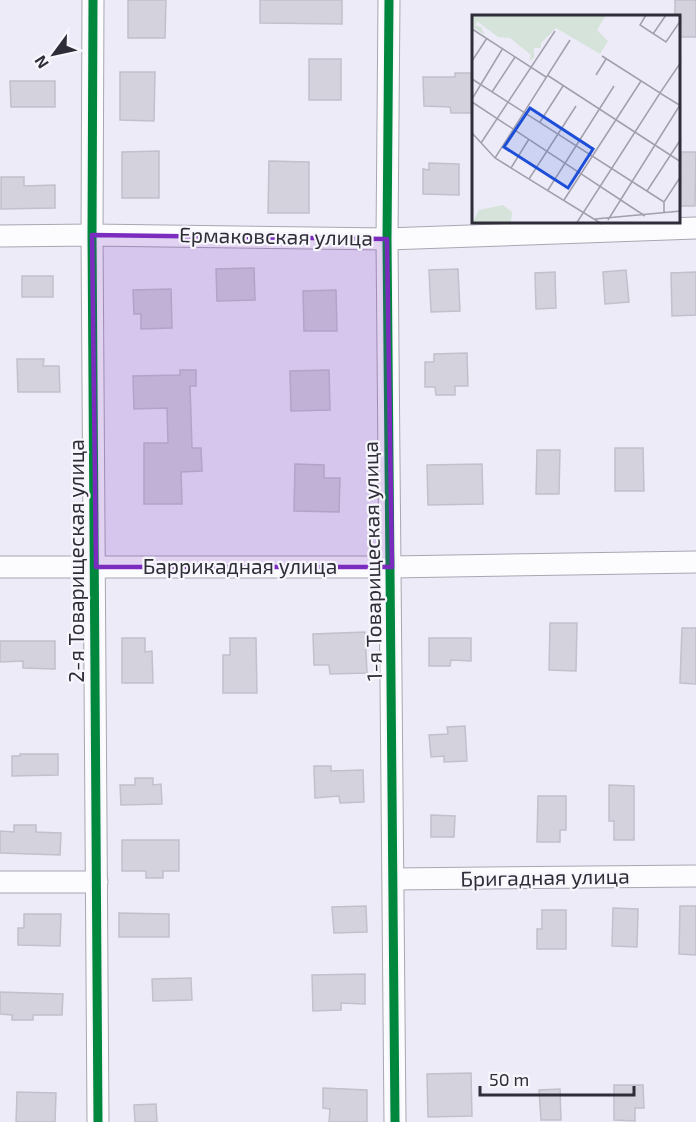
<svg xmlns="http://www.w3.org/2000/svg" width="696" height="1122" viewBox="0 0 696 1122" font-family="'Exo 2',sans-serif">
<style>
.building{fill:#d3d2dd;stroke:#c2c0cb;stroke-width:1.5}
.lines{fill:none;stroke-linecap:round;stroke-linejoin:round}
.minor-casing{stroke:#a8a7b1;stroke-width:23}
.minor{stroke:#fcfcfe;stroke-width:21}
.cycleway-casing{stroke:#f7f6fc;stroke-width:13}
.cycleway{stroke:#00873e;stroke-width:9}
.marked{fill:#7b2cbf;fill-opacity:0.2;stroke:#7b2cbf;stroke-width:4.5;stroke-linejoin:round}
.labels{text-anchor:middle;stroke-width:4.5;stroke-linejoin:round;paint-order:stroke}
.street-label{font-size:21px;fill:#2f2d38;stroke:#f7f6fc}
.inset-road{fill:none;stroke:#a19fab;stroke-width:1.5}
.view{fill:#1d4ed8;fill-opacity:0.15;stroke:#1d4ed8;stroke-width:3}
.inset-edge{fill:none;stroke:#2f2d38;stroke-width:3}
</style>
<rect width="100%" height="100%" fill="#edebf8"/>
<!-- building -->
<g class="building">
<polygon points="128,0 166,0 165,38 128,38"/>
<polygon points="260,0 342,0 342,24 260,23"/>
<polygon points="675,0 696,0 696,37 680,37 680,16 675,16"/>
<rect x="309" y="59" width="32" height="41"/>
<polygon points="120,72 155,72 154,121 120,120"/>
<polygon points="455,73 474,73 474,113 451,113 450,107 424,106 423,77 455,77"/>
<polygon points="10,81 55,81 55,107 11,107"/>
<polygon points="159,151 159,198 122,198 122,152"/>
<polygon points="680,152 696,152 695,206 680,206"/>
<polygon points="269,161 309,162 309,213 268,213"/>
<polygon points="429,163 459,164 459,195 423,194 423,169 429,170"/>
<polygon points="1,177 24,177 24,186 55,185 55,208 1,209"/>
<polygon points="254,268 255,300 217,301 216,269"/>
<polygon points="458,269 460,311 431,312 429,270"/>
<polygon points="626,270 629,302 605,304 603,272"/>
<polygon points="555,272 556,308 536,309 535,273"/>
<polygon points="696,272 696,315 672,316 671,273"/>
<rect x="22" y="276" width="31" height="21"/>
<polygon points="171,289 172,328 141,329 141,314 134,314 133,290"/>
<polygon points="336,290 337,331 304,331 303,291"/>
<polygon points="467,353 468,386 455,386 455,395 436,395 435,387 425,387 425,362 434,362 434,354"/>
<polygon points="17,359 44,359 43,366 59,366 60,392 18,392"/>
<polygon points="180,370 196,370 196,386 190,386 192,448 201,448 202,471 181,472 182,504 144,504 144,443 168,443 167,408 134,409 133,376 180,375"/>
<polygon points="329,370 330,410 291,411 290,371"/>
<polygon points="615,448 643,448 644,491 615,491"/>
<polygon points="537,450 560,450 559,494 536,494"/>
<polygon points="295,464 324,465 324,478 340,478 339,512 294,511"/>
<polygon points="482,464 483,504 428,505 427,465"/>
<polygon points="550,623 577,623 576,671 549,670"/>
<polygon points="682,628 696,628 696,684 680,683"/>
<polygon points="365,632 367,673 330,674 329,665 314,665 313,634"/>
<polygon points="122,638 145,638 145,652 152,651 153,683 122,683"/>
<polygon points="230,638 256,638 257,693 223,693 223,655 230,655"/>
<polygon points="429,638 471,638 471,661 451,660 450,666 429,666"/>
<polygon points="0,641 55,641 55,669 23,668 23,661 0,662"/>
<polygon points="465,726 467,761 444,762 444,756 431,757 429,735 448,734 447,727"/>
<polygon points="20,754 58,754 58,775 12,776 12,756 20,756"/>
<polygon points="314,766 331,766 331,771 363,770 364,802 340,803 339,796 315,798"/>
<polygon points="135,778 153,778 153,785 161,784 162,804 121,805 120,785 135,785"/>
<polygon points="609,785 634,786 634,840 614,840 614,821 609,821"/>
<polygon points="538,796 566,796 566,830 560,830 560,842 537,842"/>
<polygon points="431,815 455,816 454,837 431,837"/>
<polygon points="14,825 36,825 36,832 61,833 60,855 0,853 0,831 14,832"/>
<polygon points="122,840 179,840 179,871 163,871 163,878 146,878 146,871 122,871"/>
<polygon points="366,906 367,932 334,933 332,907"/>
<polygon points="680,906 696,906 696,955 679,954"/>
<polygon points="613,908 638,909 637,947 612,946"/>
<polygon points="542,910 566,910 566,949 537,949 537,929 542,929"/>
<polygon points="119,913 169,914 169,937 119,937"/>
<polygon points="24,914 61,914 60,946 18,945 18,928 24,928"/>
<polygon points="365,974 365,1004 341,1003 341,1010 313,1011 312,975"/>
<polygon points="191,978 192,1000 153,1001 152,979"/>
<polygon points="0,992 63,994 62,1015 33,1015 33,1020 12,1020 12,1015 0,1014"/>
<polygon points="471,1073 472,1116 428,1117 427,1074"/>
<polygon points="614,1085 643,1085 644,1108 635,1108 635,1121 614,1120"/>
<polygon points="323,1088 367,1090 367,1122 329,1122 330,1109 323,1108"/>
<polygon points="560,1089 561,1120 541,1120 539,1090"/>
<polygon points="17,1092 56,1093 55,1122 16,1122"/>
<polygon points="156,1104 157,1122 135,1122 134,1105"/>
</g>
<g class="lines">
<defs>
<g id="minor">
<polyline points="93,0 92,235 98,1122"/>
<polyline points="389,0 387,239 395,1122"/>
<polyline points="0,236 92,235 387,239 696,228"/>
<polyline points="0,567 392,567 696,562"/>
<polyline points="394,879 696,876"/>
<polyline points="0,882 97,882"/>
</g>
</defs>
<!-- minor casing -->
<use href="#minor" class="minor-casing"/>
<!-- minor -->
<use href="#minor" class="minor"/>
<defs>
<g id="cycleway">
<polyline points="93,0 92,235 98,1122"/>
<polyline points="389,0 387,239 395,1122"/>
</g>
</defs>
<!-- cycleway casing -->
<use href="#cycleway" class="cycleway-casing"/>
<!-- cycleway -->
<use href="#cycleway" class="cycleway"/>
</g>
<!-- marked area -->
<path class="marked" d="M92,235L387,239L392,567H96Z"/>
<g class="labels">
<!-- street labels -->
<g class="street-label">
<text transform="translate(276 237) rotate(1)" y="7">Ермаковская улица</text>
<text transform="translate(77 561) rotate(-90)" y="7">2-я Товарищеская улица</text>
<text transform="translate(373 561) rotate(-91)" y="7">1-я Товарищеская улица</text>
<text x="240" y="574">Баррикадная улица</text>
<text transform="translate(545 878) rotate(-1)" y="7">Бригадная улица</text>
</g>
</g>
<!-- overview -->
<g transform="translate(472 15)">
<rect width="208" height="208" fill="#edebf8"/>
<path d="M0,0H134L125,15L136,26L128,39L84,13L69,28V33H62V43L57,46L59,40L38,23L26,22L6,7L3,10L9,12L13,20L0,12ZM31,190L40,197L39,208H0L7,195Z" fill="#d5e3da"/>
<path class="inset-road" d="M174,0L168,10L194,27L209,5M0,14L74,62M181,19L194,0M130,41L188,78L209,47M0,46L15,23M75,60L209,147M124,60L134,44M0,64L192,187M20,77L43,42M0,84L31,33M0,87L173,201M68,107L91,71M0,118L23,143L130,209M9,128L83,16M23,143L98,25M39,153L57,124M57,164L104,91M76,175L142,71M175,176L209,124M92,185L169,66M192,198V187L209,161M123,204L209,196M136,205L208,90M104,209L188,78L209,91"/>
<path class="view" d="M58,93L121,134L96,173L32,132Z"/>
<rect width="208" height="208" class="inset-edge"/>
</g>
<!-- north arrow -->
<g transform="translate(54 54) rotate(237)" stroke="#f7f6fc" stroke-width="4.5" paint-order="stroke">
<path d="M0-4.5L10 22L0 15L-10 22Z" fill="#2f2d38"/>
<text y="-9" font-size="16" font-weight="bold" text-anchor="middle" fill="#2f2d38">N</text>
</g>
<!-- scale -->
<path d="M480 1086v9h154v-9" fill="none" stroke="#2f2d38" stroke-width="3"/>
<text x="489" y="1086" font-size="18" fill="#2f2d38" stroke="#f7f6fc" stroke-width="4.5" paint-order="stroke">50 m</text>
</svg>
